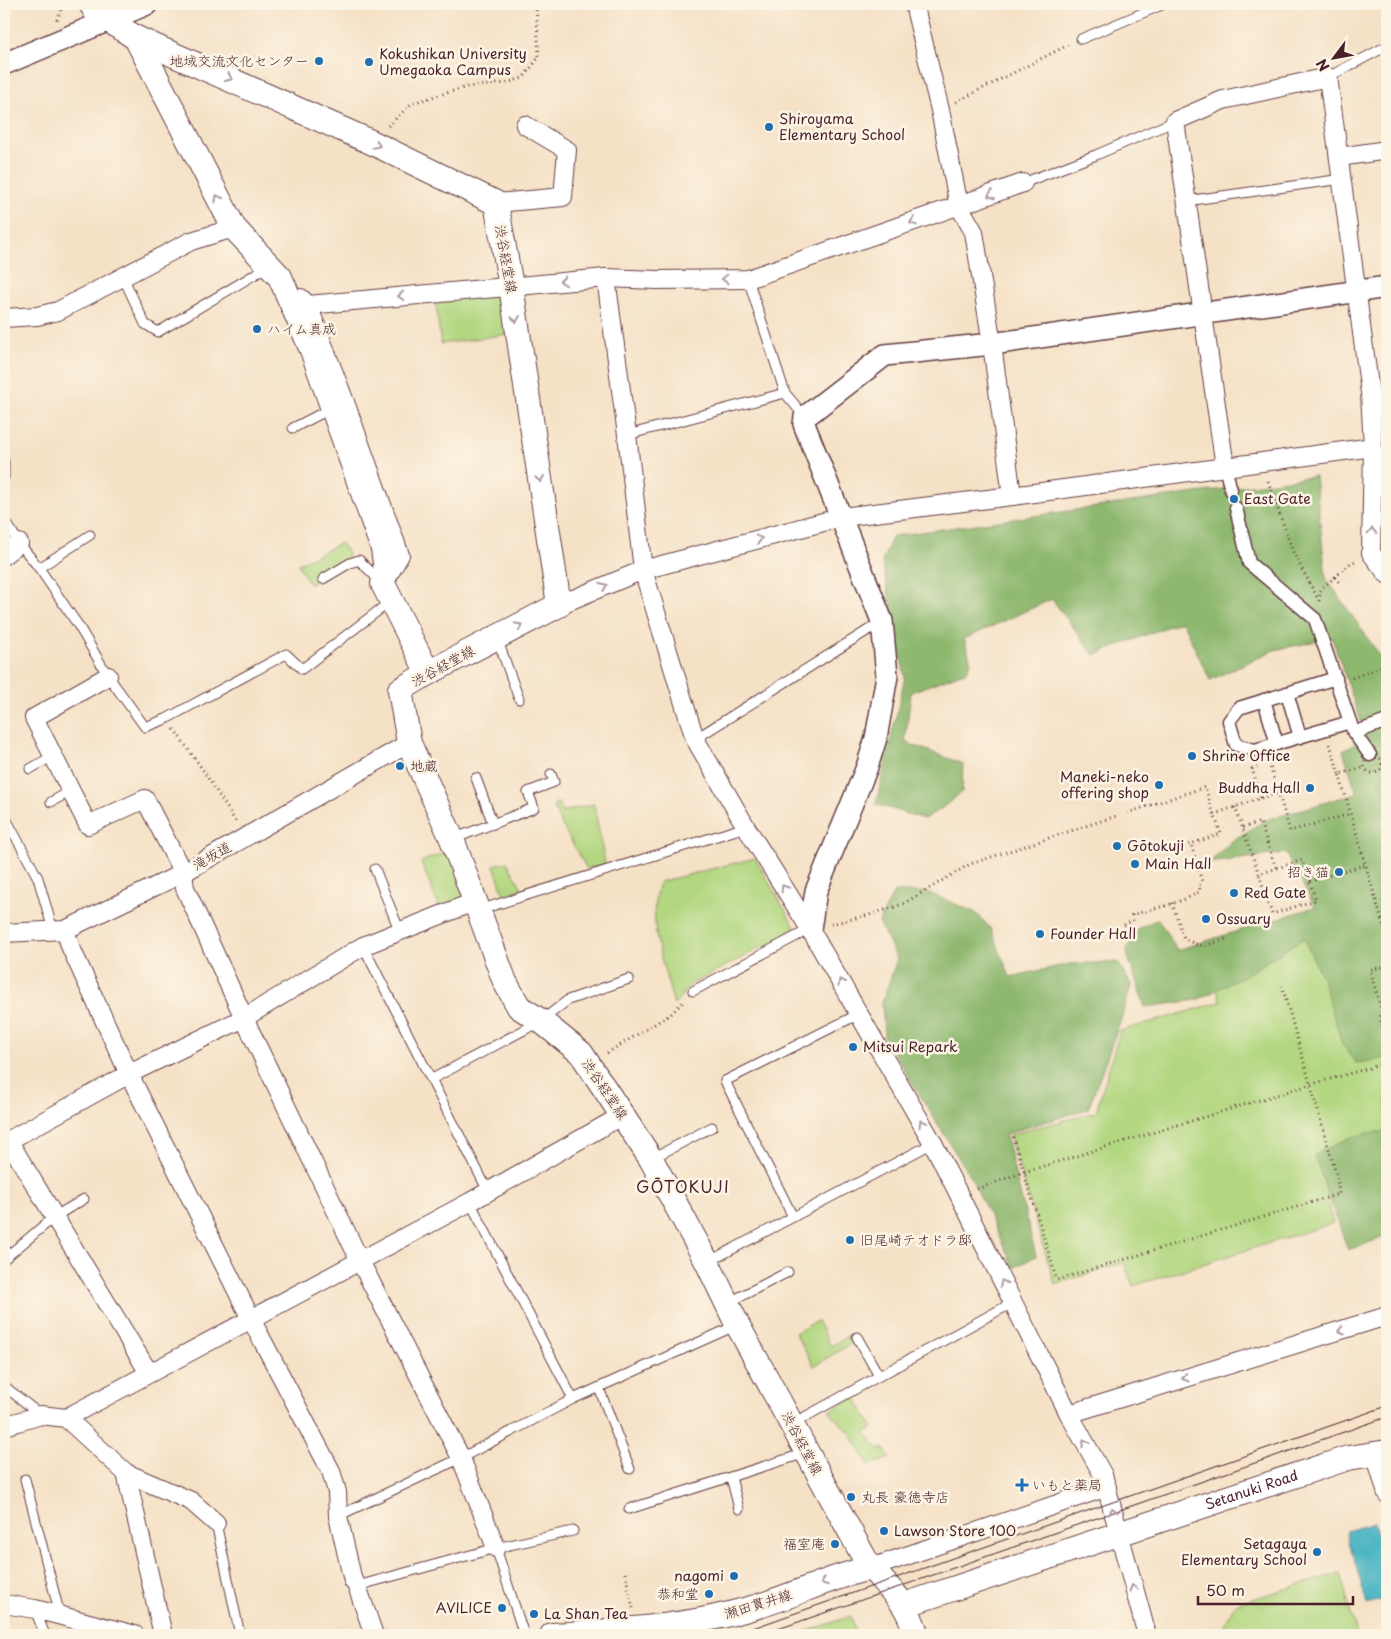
<svg xmlns="http://www.w3.org/2000/svg" width="1391" height="1639" viewBox="0 0 1391 1639" font-family="'Playpen Sans','Klee One',sans-serif">
<style>
.green{fill:#b2d780;stroke:#7e7b56}
.forest{fill:#8db86e;stroke:#6c6c4c}
.water{fill:#45b2c1;stroke:#486876}
.lines{fill:none;stroke-linecap:round;stroke-linejoin:round}
.service-casing{stroke:#643c42;stroke-width:11}
.pedestrian-casing{stroke:#643c42;stroke-width:15}
.minor-casing{stroke:#643c42;stroke-width:20}
.tertiary-casing{stroke:#643c42;stroke-width:24}
.secondary-casing{stroke:#643c42;stroke-width:26}
.path{stroke:#643c42;stroke-width:3;stroke-dasharray:1 4;stroke-linecap:butt}
.service{stroke:#fff;stroke-width:9}
.pedestrian{stroke:#fff;stroke-width:12}
.minor{stroke:#fff;stroke-width:18}
.tertiary{stroke:#fff;stroke-width:21}
.secondary{stroke:#fff;stroke-width:24}
.tram{stroke:#4a1f2b;stroke-width:1}
.oneway{stroke:#ae9aa0}
.poi-dot{fill:#1f6fb2;stroke:#fcf5e5;stroke-width:2}
.labels{text-anchor:middle;stroke-width:5;stroke-linejoin:round;paint-order:stroke}
.poi-label{font-size:14px;fill:#4a1f2b;stroke:#fcf5e5;text-anchor:start}
.street-label{font-size:14px;fill:#4a1f2b;stroke:#fcf5e5}
.quarter-label{font-size:16px;letter-spacing:1px;fill:#4a1f2b;stroke:#fcf5e5}
</style>
<rect width="100%" height="100%" fill="#fcf5e5"/>
<filter id="ink" filterUnits="userSpaceOnUse"><feTurbulence type="fractalNoise" baseFrequency=".02" numOctaves="2"/><feDisplacementMap in="SourceGraphic" scale="10" xChannelSelector="R" yChannelSelector="G"/><feConvolveMatrix kernelMatrix="1 2 1 2 8 2 1 2 1" color-interpolation-filters="sRGB"/></filter>
<filter id="wash" filterUnits="userSpaceOnUse"><feTurbulence type="fractalNoise" baseFrequency=".0096" numOctaves="4" result="noise"/><feDisplacementMap in="SourceGraphic" scale="20" xChannelSelector="R" yChannelSelector="G"/><feGaussianBlur stdDeviation="1.12" result="paint"/><feColorMatrix in="noise" values="0 0 0 0 0 0 0 0 0 0 0 0 0 0 0 0 0 1.4 0 .05"/><feComposite in="paint" operator="in"/></filter>
<g filter="url(#wash)">
<rect width="100%" height="100%" fill="#f5e1c6"/>
<!-- green -->
<g class="green">
<polygon points="508,291 515,333 441,344 435,297"/>
<polygon points="341,543 348,553 346,562 310,585 298,564"/>
<polygon points="558,803 561,812 594,804 605,864 587,869 558,818 553,805"/>
<polygon points="448,851 464,894 461,899 439,907 421,862"/>
<path d="M755,858L796,929L690,985L674,1005C664,965 646,923 659,882Z"/>
<polygon points="507,862 522,888 504,895 494,865"/>
<polygon points="1387,889 1387,1184 1327,1201 1333,1223 1133,1286 1124,1263 1055,1284 1009,1135 1096,1112 1120,1031 1221,1002 1212,973"/>
<polygon points="817,1321 831,1346 849,1335 854,1342 814,1366 795,1333"/>
<polygon points="855,1397 873,1428 866,1433 878,1449 885,1449 890,1458 869,1465 850,1433 829,1411"/>
<polygon points="1340,1573 1357,1635 1226,1635 1223,1627 1235,1604"/>
<polygon points="851,1616 857,1635 796,1635"/>
</g>
<!-- forest -->
<g class="forest">
<polygon points="1315,476 1326,578 1387,666 1387,1058 1356,1063 1342,1044 1323,980 1304,938 1242,977 1197,1000 1145,1007 1126,951 1137,929 1158,919 1177,950 1315,907 1285,853 1209,863 1233,840 1266,820 1357,793 1343,751 1366,736 1332,638 1274,650 1210,680 1182,621 1094,655 1052,599 964,639 971,662 967,671 911,692 905,742 963,764 962,792 942,808 924,819 876,804 905,677 882,561 893,536"/>
<polygon points="894,892 927,892 976,913 991,929 1010,977 1069,964 1118,962 1131,985 1121,1019 1088,1109 1005,1134 1036,1256 1014,1268 973,1181 884,1037 882,1003 897,959 879,922"/>
<polygon points="1373,1132 1387,1132 1387,1236 1348,1250 1314,1155 1351,1137"/>
</g>
<!-- water -->
<polygon class="water" points="1374,1523 1387,1568 1387,1598 1367,1604 1346,1531"/>
</g>
<g filter="url(#ink)">
<g class="lines">
<defs>
<g id="service">
<polyline points="1081,39 1164,4"/>
<polyline points="1328,77 1387,46"/>
<polyline points="1023,183 1096,155 1175,121"/>
<polyline points="1186,201 1342,179"/>
<polyline points="123,277 145,324 158,332 269,266"/>
<polyline points="748,279 785,393 805,417"/>
<polyline points="293,428 332,408"/>
<polyline points="627,435 785,393"/>
<polyline points="4,462 4,477"/>
<polyline points="4,519 19,543 39,568 78,625 108,676 145,727 166,719 286,654 302,669 391,601"/>
<polyline points="39,568 90,535"/>
<polyline points="323,579 350,563 359,560 381,582"/>
<polyline points="497,638 519,699"/>
<polyline points="695,739 881,622"/>
<polyline points="30,769 53,756"/>
<polyline points="476,778 493,824"/>
<polyline points="51,802 71,791"/>
<polyline points="4,815 38,878 53,930"/>
<polyline points="453,839 534,808 528,792 554,782 551,774"/>
<polyline points="375,869 400,932"/>
<polyline points="479,910 746,827"/>
<polyline points="363,946 488,1191"/>
<polyline points="693,991 810,929"/>
<polyline points="432,1079 541,1021 568,1000 629,979"/>
<polyline points="651,1159 712,1127"/>
<polyline points="470,1202 573,1399"/>
<polyline points="793,1217 725,1081 859,1014"/>
<polyline points="4,1259 54,1217 84,1199"/>
<polyline points="708,1262 933,1143"/>
<polyline points="728,1303 788,1272"/>
<polyline points="857,1337 879,1376"/>
<polyline points="4,1386 41,1415"/>
<polyline points="599,1388 630,1469"/>
<polyline points="792,1424 1012,1303"/>
<polyline points="731,1477 739,1509"/>
<polyline points="25,1479 60,1615"/>
<polyline points="629,1509 806,1453"/>
<polyline points="338,1516 461,1458 573,1399 737,1325"/>
<polyline points="216,1523 240,1635"/>
<polyline points="496,1548 524,1635"/>
<polyline points="357,1586 496,1548 573,1531"/>
<polyline points="35,1610 45,1635"/>
</g>
<g id="pedestrian">
<polyline points="1225,467 1231,490"/>
<polyline points="1236,508 1249,563 1315,619 1350,722 1354,733 1370,755"/>
<polyline points="1336,678 1239,708 1229,721 1236,745 1255,750 1350,722"/>
<polyline points="1287,693 1300,737"/>
<polyline points="1264,700 1277,744"/>
<polyline points="1354,733 1387,721"/>
</g>
<g id="minor">
<polyline points="914,4 940,110 959,206 974,232 992,344 1012,496"/>
<polyline points="1339,157 1387,150"/>
<polyline points="496,203 563,197 567,150 525,125"/>
<polyline points="606,278 627,435 643,570 695,739 746,827 810,929 933,1143 1069,1414 1103,1475 1147,1635"/>
<polyline points="301,298 308,305 345,402 400,555 385,581"/>
<polyline points="308,305 606,278 657,280 748,279 1023,183"/>
<polyline points="4,318 37,316 58,311 191,241 234,228"/>
<polyline points="1225,467 1175,121 1223,100 1328,77 1370,393 1373,447 1371,553 1387,574"/>
<polyline points="4,555 19,543"/>
<polyline points="559,605 643,570 842,517 1012,496 1373,447"/>
<polyline points="108,676 34,718 88,825 145,799 183,873 185,888 244,1018 360,1261 461,1458 496,1548"/>
<polyline points="65,930 71,948 129,1074 251,1319 331,1471 337,1492 338,1516 353,1581 357,1586 374,1635"/>
<polyline points="4,933 65,930 183,873 409,743"/>
<polyline points="8,1140 149,1373"/>
<polyline points="4,1143 129,1074 244,1018 363,946 476,901"/>
<polyline points="1069,1414 1387,1316"/>
<polyline points="66,1418 126,1473 191,1501 216,1523"/>
<polyline points="4,1426 41,1415 66,1418 470,1202 623,1115"/>
<polyline points="1375,1453 1387,1494"/>
<polyline points="126,1473 163,1635"/>
<polyline points="871,1568 1107,1487"/>
<polyline points="4,1604 35,1609 135,1635"/>
</g>
<g id="tertiary">
<polyline points="4,64 147,4"/>
<polyline points="810,929 816,891 867,767 876,738 887,676 882,621 804,424 805,417 885,355 992,344 1387,287"/>
</g>
<g id="secondary">
<path d="M91,4L96,12L136,38L371,142L496,203L511,286L559,605L428,673L400,690L409,743L452,839L505,982L519,1007L541,1021L581,1053L651,1159L707,1262L737,1324L864,1557C875,1575 890,1587 902,1603C909,1612 913,1625 917,1635"/>
<polyline points="136,38 234,228 280,277 312,350 383,549 386,571 383,584 428,673"/>
<path id="s1" d="M904,1605L1348,1458L1387,1452"/>
<path d="M552,1635C618,1630 684,1628 748,1609C790,1598 828,1577 871,1568"/>
</g>
</defs>
<!-- service casing -->
<use href="#service" class="service-casing"/>
<!-- pedestrian casing -->
<use href="#pedestrian" class="pedestrian-casing"/>
<!-- minor casing -->
<use href="#minor" class="minor-casing"/>
<!-- tertiary casing -->
<use href="#tertiary" class="tertiary-casing"/>
<!-- secondary casing -->
<use href="#secondary" class="secondary-casing"/>
<!-- path -->
<g class="path">
<polyline points="57,20 63,4"/>
<polyline points="956,102 1068,45"/>
<polyline points="388,126 412,103 467,87 506,83 523,78 539,57 536,4"/>
<polyline points="1268,481 1293,552 1317,597"/>
<polyline points="1335,577 1340,584"/>
<polyline points="1319,601 1321,589 1352,562 1356,561"/>
<polyline points="1352,678 1387,664"/>
<polyline points="174,729 203,770 236,822"/>
<polyline points="1330,744 1339,774"/>
<circle cx="1373" cy="764" r="9"/>
<polyline points="1269,763 1290,831 1350,814"/>
<polyline points="1362,768 1339,774 1387,938"/>
<polyline points="1261,798 1279,793"/>
<polyline points="1235,807 1259,874 1302,860 1316,900 1272,914 1259,874"/>
<polyline points="1127,813 1205,787 1214,814"/>
<polyline points="1243,828 1260,822 1276,868"/>
<polyline points="1184,846 1221,834 1214,814 1261,798 1252,769 1257,767"/>
<polyline points="1344,871 1365,865"/>
<polyline points="1310,881 1334,874"/>
<path d="M1172,903L1184,938C1204,950 1205,945 1226,939"/>
<polyline points="831,924 869,915 903,904 970,864 1116,816"/>
<path d="M1124,925L1133,921L1132,915C1154,908 1181,904 1200,891L1199,885L1202,882L1191,844"/>
<polyline points="1387,966 1370,970 1382,1012 1380,1017 1387,1044"/>
<polyline points="607,1053 671,1014 684,1001"/>
<polyline points="1013,1137 1057,1280 1339,1194 1337,1177 1282,986"/>
<polyline points="977,1189 1024,1172 1309,1085 1387,1063"/>
<polyline points="625,1573 633,1608"/>
</g>
<!-- service -->
<use href="#service" class="service"/>
<!-- pedestrian -->
<use href="#pedestrian" class="pedestrian"/>
<!-- minor -->
<use href="#minor" class="minor"/>
<!-- tertiary -->
<use href="#tertiary" class="tertiary"/>
<!-- secondary -->
<use href="#secondary" class="secondary"/>
<!-- tram -->
<g class="tram">
<polyline points="733,1635 1387,1406"/>
<polyline points="761,1635 1387,1417"/>
</g>
</g>
<!-- one-way arrows -->
<defs><path id="oneway-chevron" d="M-2-3.5L2.5 0L-2 3.5" fill="none" stroke-width="1.6" stroke-linecap="round" stroke-linejoin="round" transform="scale(1.25)"/></defs>
<g class="oneway">
<use href="#oneway-chevron" transform="translate(229 78) rotate(24)"/>
<use href="#oneway-chevron" transform="translate(377 145) rotate(26)"/>
<use href="#oneway-chevron" transform="translate(991 195) rotate(160)"/>
<use href="#oneway-chevron" transform="translate(218 198) rotate(-117)"/>
<use href="#oneway-chevron" transform="translate(913 222) rotate(161)"/>
<use href="#oneway-chevron" transform="translate(725 279) rotate(179)"/>
<use href="#oneway-chevron" transform="translate(563 281) rotate(175)"/>
<use href="#oneway-chevron" transform="translate(401 296) rotate(175)"/>
<use href="#oneway-chevron" transform="translate(516 319) rotate(81)"/>
<use href="#oneway-chevron" transform="translate(540 479) rotate(81)"/>
<use href="#oneway-chevron" transform="translate(1372 531) rotate(-89)"/>
<use href="#oneway-chevron" transform="translate(759 539) rotate(-15)"/>
<use href="#oneway-chevron" transform="translate(604 586) rotate(-23)"/>
<use href="#oneway-chevron" transform="translate(519 626) rotate(-28)"/>
<use href="#oneway-chevron" transform="translate(784 888) rotate(-122)"/>
<use href="#oneway-chevron" transform="translate(841 982) rotate(-120)"/>
<use href="#oneway-chevron" transform="translate(922 1123) rotate(-120)"/>
<use href="#oneway-chevron" transform="translate(1003 1283) rotate(-116)"/>
<use href="#oneway-chevron" transform="translate(1341 1331) rotate(163)"/>
<use href="#oneway-chevron" transform="translate(1185 1378) rotate(163)"/>
<use href="#oneway-chevron" transform="translate(1085 1443) rotate(-119)"/>
<use href="#oneway-chevron" transform="translate(1113 1511) rotate(-104)"/>
<use href="#oneway-chevron" transform="translate(824 1582) rotate(159)"/>
<use href="#oneway-chevron" transform="translate(1133 1588) rotate(-106)"/>
</g>
</g>
<!-- markers -->
<g class="poi-dot">
<circle cx="319" cy="61" r="5"/>
<circle cx="369" cy="62" r="5"/>
<circle cx="769" cy="127" r="5"/>
<circle cx="257" cy="329" r="5"/>
<circle cx="1234" cy="499" r="5"/>
<circle cx="1192" cy="756" r="5"/>
<circle cx="400" cy="766" r="5"/>
<circle cx="1159" cy="785" r="5"/>
<circle cx="1310" cy="788" r="5"/>
<circle cx="1117" cy="846" r="5"/>
<circle cx="1135" cy="864" r="5"/>
<circle cx="1339" cy="872" r="5"/>
<circle cx="1234" cy="893" r="5"/>
<circle cx="1206" cy="919" r="5"/>
<circle cx="1040" cy="934" r="5"/>
<circle cx="853" cy="1047" r="5"/>
<circle cx="850" cy="1240" r="5"/>
<path d="M1019.5 1477.5h5v5h5v5h-5v5h-5v-5h-5v-5h5z"/>
<circle cx="851" cy="1497" r="5"/>
<circle cx="884" cy="1531" r="5"/>
<circle cx="835" cy="1544" r="5"/>
<circle cx="1317" cy="1552" r="5"/>
<circle cx="734" cy="1576" r="5"/>
<circle cx="709" cy="1594" r="5"/>
<circle cx="502" cy="1608" r="5"/>
<circle cx="534" cy="1614" r="5"/>
</g>
<g class="labels">
<!-- poi labels -->
<g class="poi-label">
<text x="379" y="59">Kokushikan University<tspan x="379" dy="16">Umegaoka Campus</tspan></text>
<text x="309" y="66" text-anchor="end">地域交流文化センター</text>
<text x="779" y="124">Shiroyama<tspan x="779" dy="16">Elementary School</tspan></text>
<text x="267" y="334">ハイム真成</text>
<text x="1244" y="504">East Gate</text>
<text x="1202" y="761">Shrine Office</text>
<text x="410" y="771">地蔵</text>
<text x="1149" y="782" text-anchor="end">Maneki-neko<tspan x="1149" dy="16">offering shop</tspan></text>
<text x="1300" y="793" text-anchor="end">Buddha Hall</text>
<text x="1127" y="851">Gōtokuji</text>
<text x="1145" y="869">Main Hall</text>
<text x="1329" y="877" text-anchor="end">招き猫</text>
<text x="1244" y="898">Red Gate</text>
<text x="1216" y="924">Ossuary</text>
<text x="1050" y="939">Founder Hall</text>
<text x="863" y="1052">Mitsui Repark</text>
<text x="860" y="1245">旧尾崎テオドラ邸</text>
<text x="1032" y="1490">いもと薬局</text>
<text x="861" y="1502">丸長 豪徳寺店</text>
<text x="894" y="1536">Lawson Store 100</text>
<text x="825" y="1549" text-anchor="end">福室庵</text>
<text x="1307" y="1549" text-anchor="end">Setagaya<tspan x="1307" dy="16">Elementary School</tspan></text>
<text x="724" y="1581" text-anchor="end">nagomi</text>
<text x="699" y="1599" text-anchor="end">恭和堂</text>
<text x="492" y="1613" text-anchor="end">AVILICE</text>
<text x="544" y="1619">La Shan Tea</text>
</g>
<!-- street labels -->
<g class="street-label">
<text transform="translate(506 259) rotate(80)" y="5">渋谷経堂線</text>
<text transform="translate(443 666) rotate(-29)" y="5">渋谷経堂線</text>
<text transform="translate(212 856) rotate(-30)" y="5">滝坂道</text>
<text transform="translate(605 1089) rotate(56)" y="5">渋谷経堂線</text>
<text transform="translate(802 1443) rotate(62)" y="5">渋谷経堂線</text>
<text dy="5" stroke="none"><textPath href="#s1" startOffset="366">Setanuki Road</textPath></text>
<text transform="translate(758 1604) rotate(-17)" y="5">瀬田貫井線</text>
</g>
<!-- quarter labels -->
<g class="quarter-label">
<text x="683" y="1193">GŌTOKUJI</text>
</g>
</g>
<!-- margin -->
<rect width="1391" height="1639" fill="none" stroke="#fcf5e5" stroke-width="20"/>
<!-- north arrow -->
<g transform="translate(1334 58) rotate(238)" stroke="#fcf5e5" stroke-width="4" paint-order="stroke">
<path d="M0-4L9 19L0 12L-9 19Z" fill="#4a1f2b"/>
<text y="-8" font-size="14" font-weight="bold" text-anchor="middle" fill="#4a1f2b">N</text>
</g>
<!-- scale -->
<path d="M1198 1596v8h155v-8" fill="none" stroke="#4a1f2b" stroke-width="2.5"/>
<text x="1206" y="1596" font-size="15" fill="#4a1f2b" stroke="#fcf5e5" stroke-width="4" paint-order="stroke">50 m</text>
</svg>
